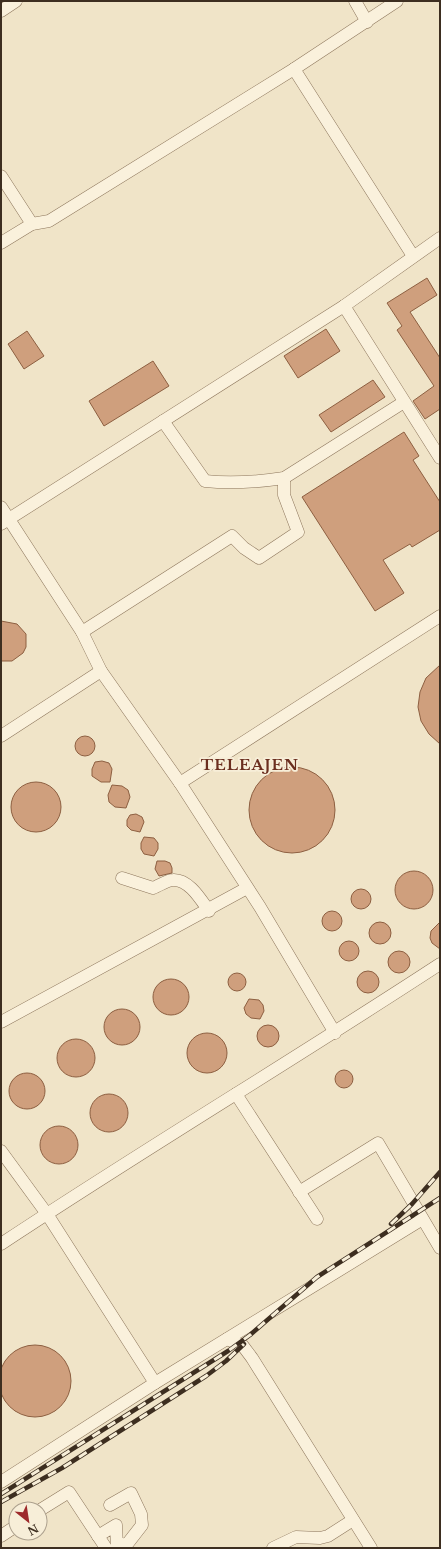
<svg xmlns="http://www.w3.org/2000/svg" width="441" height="1549" viewBox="0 0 441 1549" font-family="'Libre Baskerville',serif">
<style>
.building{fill:#cf9f7d;stroke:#8d5f41}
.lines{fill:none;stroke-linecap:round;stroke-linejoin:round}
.minor-casing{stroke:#8d765c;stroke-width:13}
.minor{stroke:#faf1dc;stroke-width:12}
.rail-casing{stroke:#3d2e20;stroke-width:4.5}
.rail{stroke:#f7eed8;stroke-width:3;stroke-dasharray:9;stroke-linecap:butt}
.labels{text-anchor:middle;stroke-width:3.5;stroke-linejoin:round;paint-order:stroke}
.district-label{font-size:15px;font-weight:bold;letter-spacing:1px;fill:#6b2e1e;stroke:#f7eed8}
</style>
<rect width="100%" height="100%" fill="#f0e4c8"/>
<!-- building -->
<g class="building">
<polygon points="427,278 437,295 410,312 440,358 440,409 425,419 413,401 434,386 397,330 402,326 387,303"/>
<polygon points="326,329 340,351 298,378 284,356"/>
<polygon points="27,331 44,356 24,369 8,344"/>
<polygon points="153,361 169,386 104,426 89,401"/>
<polygon points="373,380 385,397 331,432 319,415"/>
<polygon points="404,432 419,456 413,460 440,502 440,530 412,547 410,544 383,560 404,593 375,611 302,497"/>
<polygon points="1,621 17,624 26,634 26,647 23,653 12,661 1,661"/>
<polygon points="440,665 440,744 429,734 421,721 418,707 420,692 426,678"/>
<circle cx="85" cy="746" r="10"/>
<polygon points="102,761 109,763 112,769 110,782 101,782 92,776 92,769 95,762"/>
<circle cx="292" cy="810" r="43"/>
<circle cx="36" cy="807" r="25"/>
<polygon points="112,785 122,786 128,790 130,797 126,808 115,807 109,802 108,795"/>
<polygon points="136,814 142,817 144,822 140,832 131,830 127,826 127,820 130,815"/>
<polygon points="144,837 154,838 158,843 158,849 154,856 144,854 141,849 141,843"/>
<polygon points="157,861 165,861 170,863 172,868 172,873 159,876 155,869"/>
<circle cx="414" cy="890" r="19"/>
<circle cx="361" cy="899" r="10"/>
<circle cx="332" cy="921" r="10"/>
<polygon points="440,922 440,949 432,943 430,938 431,931"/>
<circle cx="380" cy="933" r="11"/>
<circle cx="349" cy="951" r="10"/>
<circle cx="399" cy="962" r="11"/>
<circle cx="368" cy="982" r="11"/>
<circle cx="237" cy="982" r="9"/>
<circle cx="171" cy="997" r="18"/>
<polygon points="249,999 259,1000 263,1005 264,1011 260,1019 251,1018 246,1014 244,1008"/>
<circle cx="122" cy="1027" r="18"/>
<circle cx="268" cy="1036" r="11"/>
<circle cx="207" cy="1053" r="20"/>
<circle cx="76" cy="1058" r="19"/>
<circle cx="344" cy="1079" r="9"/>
<circle cx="27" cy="1091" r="18"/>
<circle cx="109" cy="1113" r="19"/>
<circle cx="59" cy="1145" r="19"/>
<circle cx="35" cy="1381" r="36"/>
</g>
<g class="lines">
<defs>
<g id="minor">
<polyline points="355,1 367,22"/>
<polyline points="1,11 16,1"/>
<polyline points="294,69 413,256"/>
<polyline points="1,176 32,224"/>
<polyline points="1,243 32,224 49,221 294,69 397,1"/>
<polyline points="344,306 440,458"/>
<path d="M163,421L205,481C232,484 257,482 284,478L404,402"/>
<polyline points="1,507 82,632 101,671 180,783 260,907 335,1033"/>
<polyline points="1,524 344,306 440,238"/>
<polyline points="82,632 232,536 244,548 259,558 298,532 284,495 284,478"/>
<polyline points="1,736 101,671"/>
<polyline points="180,783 440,616"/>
<path d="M122,878L153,888C159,886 167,880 173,880C189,879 201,900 209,911"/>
<polyline points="1,1022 247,888"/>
<polyline points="236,1094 317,1219"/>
<polyline points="1,1151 47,1214 155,1383"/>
<polyline points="299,1192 378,1143 440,1248"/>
<path d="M1,1244C146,1148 295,1059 440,964"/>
<polyline points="227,1339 243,1346 252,1358 371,1548"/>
<polyline points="1,1482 155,1383 421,1220"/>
<polyline points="40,1510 69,1492 106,1548"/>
<polyline points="1,1536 16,1526"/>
<polyline points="98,1536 116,1525 117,1547 128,1543 142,1525 141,1514 131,1493 110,1505"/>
<polyline points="273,1548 296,1537 320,1538 328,1536 353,1520"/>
</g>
</defs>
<!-- minor casing -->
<use href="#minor" class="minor-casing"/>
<!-- minor -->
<use href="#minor" class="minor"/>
<defs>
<g id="rail">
<polyline points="391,1224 412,1204 440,1172"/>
<polyline points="1,1494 228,1351 250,1335 317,1277 440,1198"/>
<polyline points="1,1502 62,1468 206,1376 226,1361 244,1344"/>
</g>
</defs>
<!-- rail casing -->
<use href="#rail" class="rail-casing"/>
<!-- rail -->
<use href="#rail" class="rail"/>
</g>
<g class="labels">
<!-- district labels -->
<g class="district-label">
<text x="250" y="770">TELEAJEN</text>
</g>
</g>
<!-- border -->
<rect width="441" height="1549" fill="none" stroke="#3d2e20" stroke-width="4"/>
<!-- north arrow -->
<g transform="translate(28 1521) rotate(150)"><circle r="19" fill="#f7eed8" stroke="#ada18e"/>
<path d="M0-3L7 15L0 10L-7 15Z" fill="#9e2a2b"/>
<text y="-6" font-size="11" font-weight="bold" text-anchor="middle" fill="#3d2e20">N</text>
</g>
</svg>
